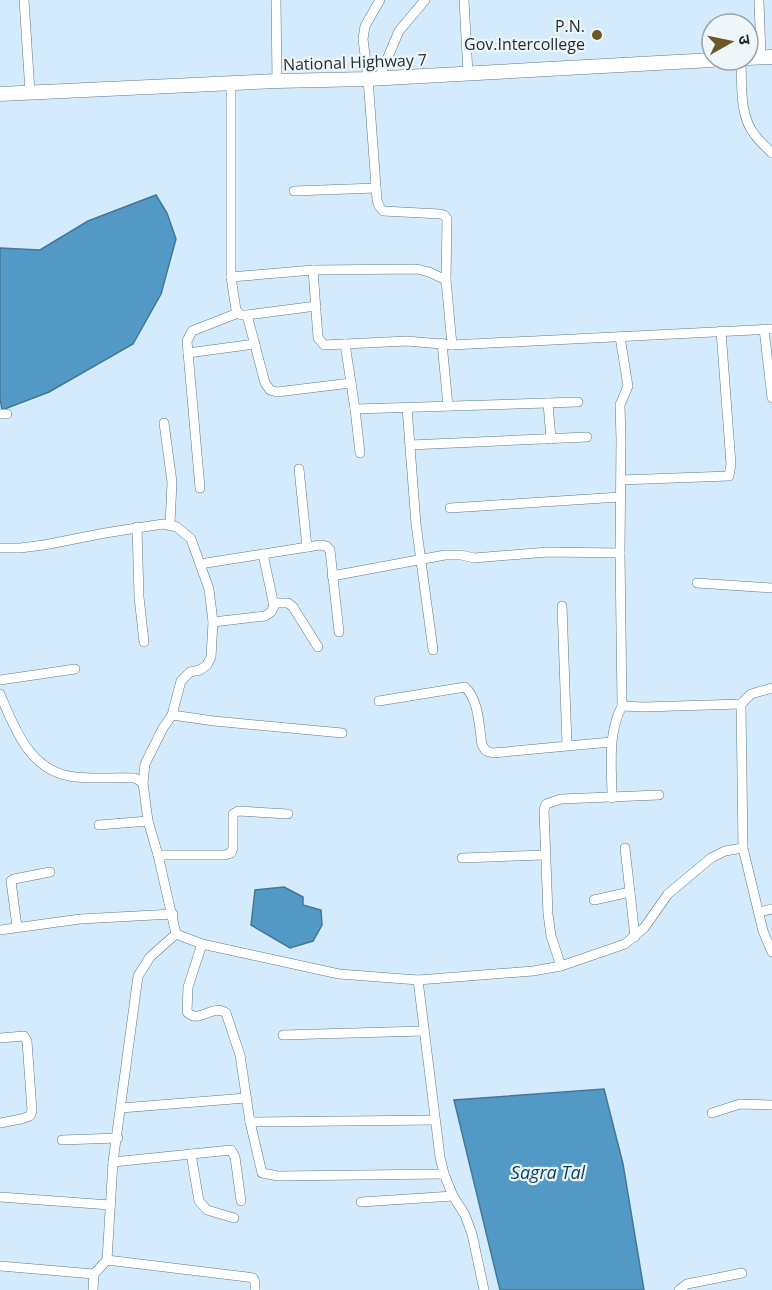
<svg xmlns="http://www.w3.org/2000/svg" width="772" height="1290" viewBox="0 0 772 1290" font-family="'Open Sans','Noto Sans Devanagari',sans-serif">
<style>
.water{fill:#5399c5;stroke:#437799;stroke-width:1.5}
.lines{fill:none;stroke-linecap:round;stroke-linejoin:round}
.street-casing{stroke:#5d798c;stroke-width:10}
.primary-casing{stroke:#5d798c;stroke-width:15}
.street{stroke:#fff;stroke-width:9}
.primary{stroke:#fff;stroke-width:14}
.poi-dot{fill:#6c5927;stroke:#eff6fa;stroke-width:2}
.labels{text-anchor:middle;stroke-width:4.5;stroke-linejoin:round;paint-order:stroke}
.poi-label{font-size:16px;fill:#1e2931;stroke:#eff6fa;text-anchor:end}
.street-label{font-size:16px;fill:#1e2931;stroke:#eff6fa}
.water-label{font-size:18px;font-style:italic;fill:#05405f;stroke:#eff6fa}
</style>
<rect width="100%" height="100%" fill="#d3ebfc"/>
<!-- water -->
<g class="water">
<polygon points="156,195 167,213 176,239 161,294 133,344 49,392 2,410 0,398 0,248 40,250 88,221"/>
<polygon points="284,887 303,897 303,905 321,910 322,925 313,941 290,948 251,925 255,890"/>
<polygon points="604,1089 623,1164 644,1290 500,1290 454,1100"/>
</g>
<g class="lines">
<defs>
<g id="street">
<polyline points="24,0 30,92"/>
<polyline points="276,0 277,81"/>
<polyline points="380,0 365,26 363,39 368,79 377,200 379,206 383,211 440,214 444,215 447,219 446,280 452,345"/>
<polyline points="464,0 468,74"/>
<polyline points="759,0 761,58"/>
<path d="M741,60C742,84 739,116 755,135C760,142 766,147 772,153"/>
<polyline points="379,78 399,31 425,0"/>
<polyline points="231,83 231,277 236,310 241,315 247,315 316,306"/>
<polyline points="294,191 376,188"/>
<polyline points="313,270 318,338 324,345 407,341 452,345 772,329"/>
<polyline points="231,277 313,270 417,269 429,272 446,280"/>
<polyline points="247,315 265,383 270,390 277,392 351,383"/>
<polyline points="764,329 772,398"/>
<polyline points="620,337 628,386 620,405 621,439 620,553 622,706 644,707 741,704"/>
<polyline points="442,343 448,406"/>
<polyline points="345,344 355,409 360,453"/>
<polyline points="188,353 255,344"/>
<polyline points="548,403 551,439"/>
<polyline points="407,408 416,524 433,650"/>
<polyline points="355,409 578,402"/>
<polyline points="0,414 7,414"/>
<polyline points="164,423 172,482 170,524"/>
<polyline points="410,445 587,437"/>
<polyline points="299,469 307,547"/>
<polyline points="621,480 729,476 731,464 721,331"/>
<polyline points="200,488 187,341 192,331 238,313"/>
<polyline points="450,508 620,497"/>
<polyline points="137,527 139,597 144,642"/>
<polyline points="0,548 20,548 44,545 105,533 163,524 177,527 191,539 209,589 213,622 211,657 207,665 200,670 190,672 181,681 172,715 163,728 145,764 143,783"/>
<polyline points="200,564 320,545 326,546 330,550 339,632"/>
<polyline points="332,576 445,555 461,555 474,558 548,552 620,553"/>
<polyline points="697,583 772,588"/>
<polyline points="273,603 288,603 293,607 318,647"/>
<polyline points="562,606 567,745"/>
<polyline points="213,622 265,616 271,612 274,606 263,554"/>
<polyline points="0,680 75,669"/>
<polyline points="772,688 751,694 741,704 743,848 763,931 772,952"/>
<path d="M0,694C14,727 29,769 69,776C90,780 113,777 135,778L143,783L148,821L158,855L176,934"/>
<path d="M379,701L465,687C479,700 479,726 482,745L486,751L493,753L611,742"/>
<polyline points="172,715 214,721 342,733"/>
<path d="M612,798C612,768 607,734 622,706"/>
<polyline points="99,825 148,821"/>
<polyline points="625,848 635,937"/>
<polyline points="158,855 225,855 231,853 233,848 233,814 238,811 288,814"/>
<polyline points="462,858 544,855"/>
<polyline points="594,900 630,892"/>
<polyline points="759,912 772,909"/>
<polyline points="17,927 11,881 14,879 50,872"/>
<polyline points="0,930 80,919 173,914"/>
<path d="M202,944L188,987L187,1012C199,1025 212,1003 226,1013L240,1055L250,1122L262,1173L278,1176L444,1174"/>
<polyline points="561,966 551,936 548,914 544,810 546,804 561,799 659,795"/>
<polyline points="418,980 440,1157 444,1174 453,1196 465,1215 472,1234 484,1290"/>
<polyline points="283,1035 423,1031"/>
<polyline points="0,1038 24,1036 27,1041 32,1111 30,1116 21,1119 0,1123"/>
<polyline points="121,1108 246,1098"/>
<polyline points="712,1113 740,1104 772,1105"/>
<polyline points="250,1122 435,1120"/>
<polyline points="62,1140 118,1138"/>
<polyline points="191,1154 199,1201 207,1210 234,1218"/>
<polyline points="113,1162 231,1150 235,1157 241,1201"/>
<polyline points="0,1197 110,1205"/>
<polyline points="361,1202 453,1196"/>
<polyline points="107,1260 247,1277 253,1278 255,1282 255,1290"/>
<polyline points="0,1266 94,1274"/>
<polyline points="93,1290 94,1274 107,1260 113,1162 138,976 150,957 176,934 202,944 339,974 418,980 533,971 561,966 625,944 644,928 668,894 711,858 725,851 743,848"/>
<polyline points="679,1290 687,1284 742,1273"/>
</g>
<g id="primary">
<polyline points="748,58 772,57"/>
<polyline points="0,94 277,81 368,79 712,60"/>
</g>
</defs>
<!-- street casing -->
<use href="#street" class="street-casing"/>
<!-- primary casing -->
<use href="#primary" class="primary-casing"/>
<!-- street -->
<use href="#street" class="street"/>
<!-- primary -->
<use href="#primary" class="primary"/>
</g>
<!-- markers -->
<circle class="poi-dot" cx="597" cy="35" r="6"/>
<g class="labels">
<!-- poi labels -->
<g class="poi-label">
<text x="585" y="32">P.N.<tspan x="585" dy="18">Gov.Intercollege</tspan></text>
</g>
<!-- street labels -->
<g class="street-label">
<text transform="translate(355 62) rotate(-2)" y="6">National Highway 7</text>
</g>
<!-- water labels -->
<g class="water-label">
<text x="548" y="1179">Sagra Tal</text>
</g>
</g>
<!-- north arrow -->
<g transform="translate(730 42) rotate(81)"><circle r="28" fill="#eff6fa" stroke="#9ba4aa" stroke-width="1.5"/>
<path d="M0-4.5L10 22L0 15L-10 22Z" fill="#6c5927"/>
<text y="-9" font-size="16" font-weight="bold" text-anchor="middle" fill="#1e2931">उ</text>
</g>
</svg>
